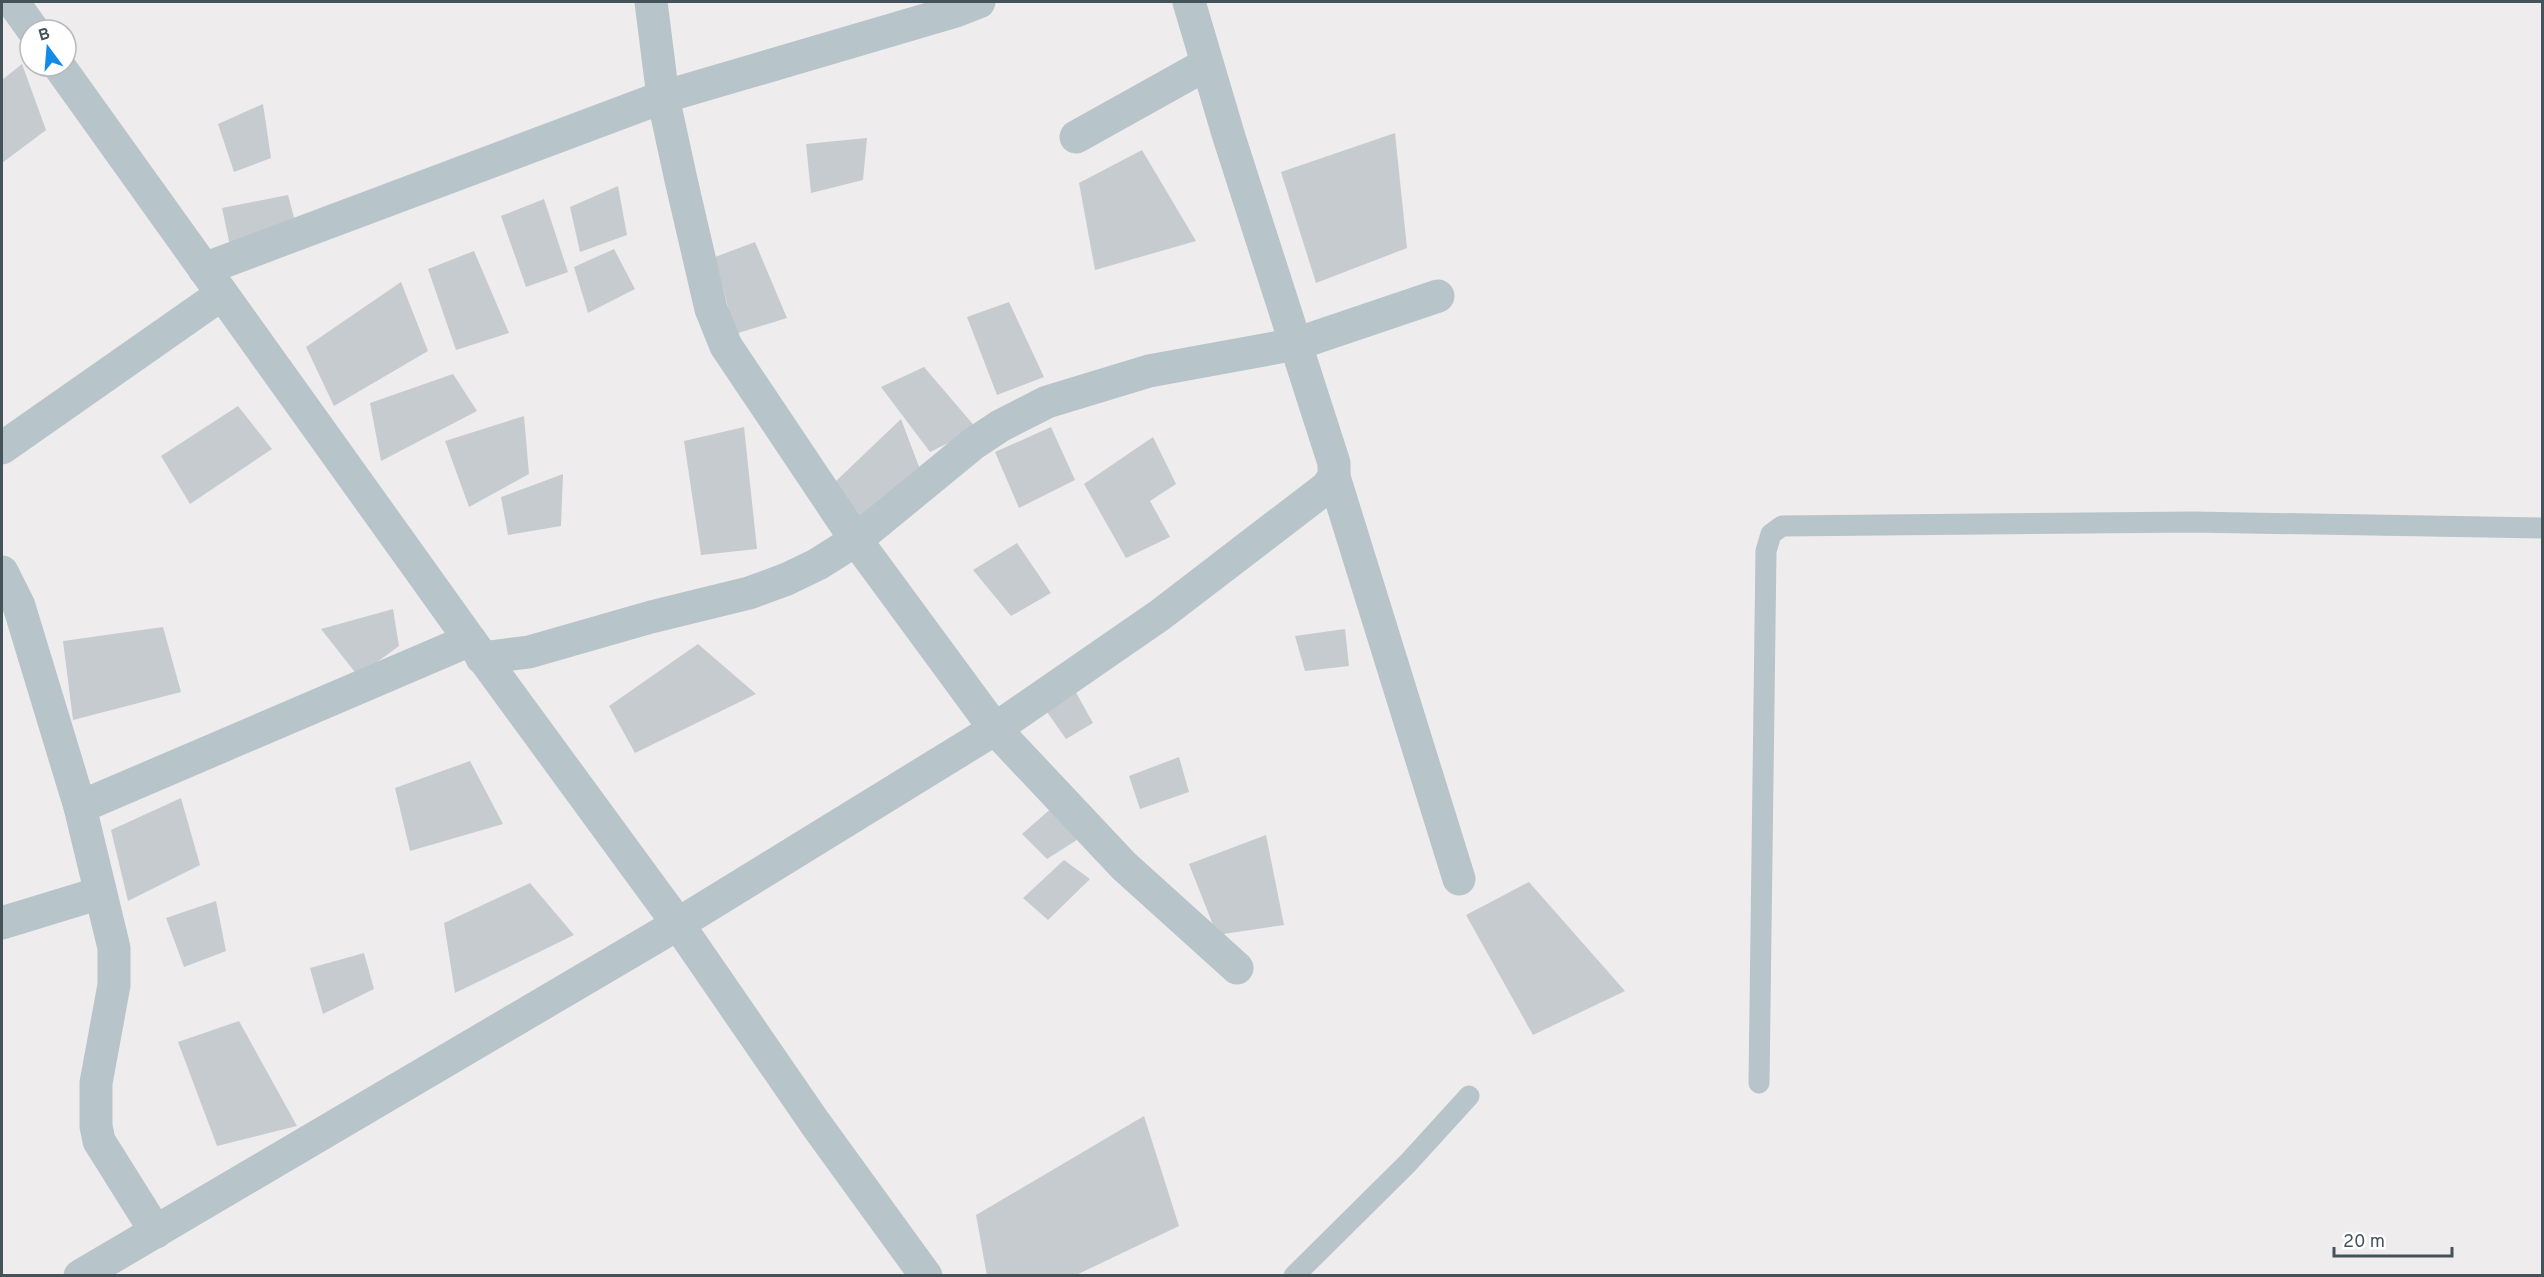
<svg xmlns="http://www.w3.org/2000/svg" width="2544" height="1277" viewBox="0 0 2544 1277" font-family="Overpass,sans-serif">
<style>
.building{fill:#c6cbd0}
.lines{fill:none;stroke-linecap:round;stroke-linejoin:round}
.service{stroke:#b7c4ca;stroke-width:21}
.minor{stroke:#b7c4ca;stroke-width:33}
</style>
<rect width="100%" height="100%" fill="#efeced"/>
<!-- building -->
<g class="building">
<polygon points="22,64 46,130 2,163 2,80"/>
<polygon points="263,104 271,158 234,172 218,124"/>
<polygon points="1395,133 1407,248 1316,283 1281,172"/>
<polygon points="867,138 863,180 811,193 806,144"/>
<polygon points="1142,150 1196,241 1095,270 1079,183"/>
<polygon points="618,186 627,235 580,252 570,207"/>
<polygon points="288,195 296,225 230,246 222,208"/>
<polygon points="544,199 568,272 526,287 501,216"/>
<polygon points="755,242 787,318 735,334 715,257"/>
<polygon points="614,249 635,289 588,313 574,267"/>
<polygon points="474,251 509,333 456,350 428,269"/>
<polygon points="401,282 428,351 334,406 306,347"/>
<polygon points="1009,302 1044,377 997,395 967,317"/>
<polygon points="924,367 977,429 930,452 881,387"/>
<polygon points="453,374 477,411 381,461 370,403"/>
<polygon points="238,406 272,449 190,504 161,456"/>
<polygon points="524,416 529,474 469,507 445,441"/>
<polygon points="901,419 921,472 863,523 834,483"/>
<polygon points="744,427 757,549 701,555 684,441"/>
<polygon points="1051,427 1075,480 1019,508 995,452"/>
<polygon points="1153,437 1176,484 1150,501 1170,537 1126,558 1084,484"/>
<polygon points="563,474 561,526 508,535 501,497"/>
<polygon points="1017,543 1051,593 1011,616 973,570"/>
<polygon points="393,609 399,646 358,676 321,629"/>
<polygon points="163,627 181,692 73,720 63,641"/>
<polygon points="1345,629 1349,666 1305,671 1295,636"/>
<polygon points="698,644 756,694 635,753 609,706"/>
<polygon points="1074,689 1093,723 1066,739 1045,709"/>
<polygon points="1179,757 1189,792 1140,809 1129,776"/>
<polygon points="470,761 503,824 410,851 395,788"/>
<polygon points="181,798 200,865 128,901 111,830"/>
<polygon points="1054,806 1083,836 1047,859 1022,834"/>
<polygon points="1266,835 1284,925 1217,935 1189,864"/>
<polygon points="1064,860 1090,879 1048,920 1023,898"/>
<polygon points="1529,882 1625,991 1533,1035 1466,915"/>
<polygon points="530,883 574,935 455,993 444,923"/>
<polygon points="216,901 226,951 184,967 166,918"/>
<polygon points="364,953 374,989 323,1014 310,968"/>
<polygon points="239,1021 297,1126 217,1146 178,1042"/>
<polygon points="1144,1116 1179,1226 1074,1276 987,1276 976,1215"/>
</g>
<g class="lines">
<!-- service -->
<g class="service">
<polyline points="1759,1083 1766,551 1771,534 1782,526 2193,522 2542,528"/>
<polyline points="1294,1276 1408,1163 1469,1096"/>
</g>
<!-- minor -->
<g class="minor">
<polyline points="13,2 33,30"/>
<polyline points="651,2 663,97 681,180 711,309 726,346 856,540 995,729 1124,866 1237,968"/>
<polyline points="59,66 470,640 678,924 815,1123 926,1276"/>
<polyline points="1076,137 1207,64"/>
<polyline points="204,269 663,97 956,11 979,2"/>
<polyline points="2,448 222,294"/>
<polyline points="1334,477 1459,879"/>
<polyline points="2,572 19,606 80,807 114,948 114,985 96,1083 96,1126 99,1141 156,1232"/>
<polyline points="482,658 529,652 651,617 749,593 787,579 818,564 856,540 973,444 1000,426 1047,402 1149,371 1296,344 1438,296"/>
<polyline points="80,807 470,640"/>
<polyline points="2,923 100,893"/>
<polyline points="80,1276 678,924 995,729 1160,615 1327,487 1334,477 1334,463 1229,137 1189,2"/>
</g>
</g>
<!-- border -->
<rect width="2544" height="1277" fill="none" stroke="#44535a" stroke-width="6"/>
<!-- north arrow -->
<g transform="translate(48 48) rotate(344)"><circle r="28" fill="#ffffff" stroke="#b4babd" stroke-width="1.5"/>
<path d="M0-4.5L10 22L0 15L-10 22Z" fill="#118be5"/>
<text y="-9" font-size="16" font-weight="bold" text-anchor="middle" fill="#44535a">B</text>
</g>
<!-- scale -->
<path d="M2334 1247v9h118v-9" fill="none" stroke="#44535a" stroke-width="3"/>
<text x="2343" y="1247" font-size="18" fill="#44535a" stroke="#ffffff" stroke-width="4.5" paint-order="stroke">20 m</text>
</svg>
